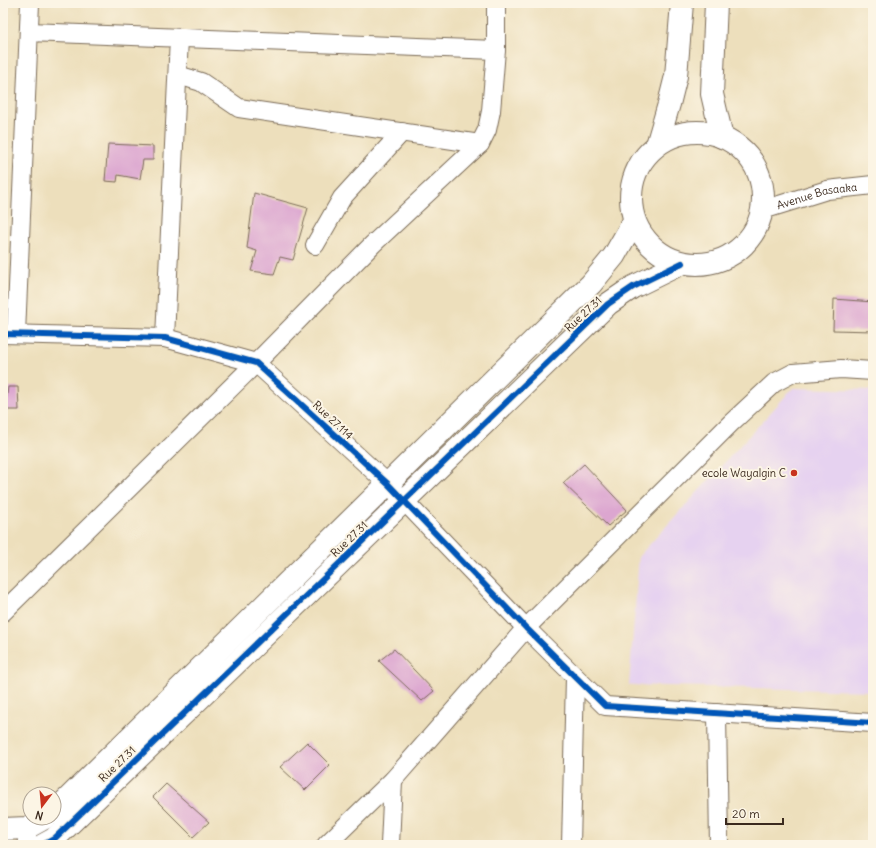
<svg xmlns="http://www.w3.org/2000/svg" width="876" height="848" viewBox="0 0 876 848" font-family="Delius,sans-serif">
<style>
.built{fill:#e6d2f0}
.building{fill:#dca6d0}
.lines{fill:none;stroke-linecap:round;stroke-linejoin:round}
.minor-casing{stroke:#796955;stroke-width:20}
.tertiary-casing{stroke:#796955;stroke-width:24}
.minor{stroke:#fff;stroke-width:18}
.tertiary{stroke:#fff;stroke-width:22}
.cycleway-casing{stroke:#fcf5e5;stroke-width:8}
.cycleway{stroke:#0057b8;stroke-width:6}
.poi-dot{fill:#c8321e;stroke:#fcf5e5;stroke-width:1.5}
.labels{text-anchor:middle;stroke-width:4;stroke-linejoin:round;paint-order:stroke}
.street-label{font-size:11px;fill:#3b2a1e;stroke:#fcf5e5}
.poi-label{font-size:11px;fill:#3b2a1e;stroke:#fcf5e5;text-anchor:end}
</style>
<rect width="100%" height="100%" fill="#fcf5e5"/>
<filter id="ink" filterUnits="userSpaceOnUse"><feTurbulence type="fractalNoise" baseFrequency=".025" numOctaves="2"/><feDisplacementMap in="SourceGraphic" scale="8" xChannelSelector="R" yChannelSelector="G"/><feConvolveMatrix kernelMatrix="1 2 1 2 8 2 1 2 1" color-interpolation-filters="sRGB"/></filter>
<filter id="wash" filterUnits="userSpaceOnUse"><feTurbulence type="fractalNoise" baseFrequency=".012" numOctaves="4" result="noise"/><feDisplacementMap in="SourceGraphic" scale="16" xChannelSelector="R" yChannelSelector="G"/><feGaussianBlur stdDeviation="0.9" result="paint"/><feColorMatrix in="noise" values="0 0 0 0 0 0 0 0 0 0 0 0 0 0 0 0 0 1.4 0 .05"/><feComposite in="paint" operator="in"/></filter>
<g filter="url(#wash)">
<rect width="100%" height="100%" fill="#eddfbc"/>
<!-- built -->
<polygon class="built" points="793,388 873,390 873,691 629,685 639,556"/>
<g id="blocks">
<!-- building -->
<g class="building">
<polygon points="108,144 153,146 153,160 143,160 140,179 118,175 117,182 105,181"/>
<polygon points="254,193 308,208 293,260 280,257 274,274 251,271 257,251 247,248"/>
<polygon points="834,299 873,302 873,331 833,330"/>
<polygon points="8,387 18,387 19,410 5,410"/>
<polygon points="584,464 627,510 608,526 563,483"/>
<polygon points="394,649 434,691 422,701 379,661"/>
<polygon points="307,742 330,765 305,790 280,767"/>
<polygon points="166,784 209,822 193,837 153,797"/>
</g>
</g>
</g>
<g filter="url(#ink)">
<use href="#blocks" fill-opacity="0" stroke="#796955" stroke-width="1"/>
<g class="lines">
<defs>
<g id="minor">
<polyline points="29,32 496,50"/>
<polyline points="178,75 201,82 239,108 480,144"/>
<path id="s1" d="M763,210L827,190L873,185"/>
<polyline points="315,245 342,198 402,132"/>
<polyline points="3,334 165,338 256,363 388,484 526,628 605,706 873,723"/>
<polyline points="16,334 30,3"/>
<polyline points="165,338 179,38"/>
<polyline points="3,612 256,363 373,244 480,144 487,130 491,111 496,50 496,3"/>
<polyline points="717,713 719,845"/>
<polyline points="27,828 27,845"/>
<polyline points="326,845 393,780 526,628 731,423 774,383 793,373 841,369 873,371"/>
<polyline points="390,845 393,780"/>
<polyline points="571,845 575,677"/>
</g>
<g id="tertiary">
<polyline points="716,3 712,94 722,137"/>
<circle cx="697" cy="198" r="66"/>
<polyline points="657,145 669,104 676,76 682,3"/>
<polyline points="54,812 591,284 614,256 634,221"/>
<polyline points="3,829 27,828 45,818"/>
<polyline points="43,845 54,839 608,304 633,287 682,263"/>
</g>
</defs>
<!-- minor casing -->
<use href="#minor" class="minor-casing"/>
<!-- tertiary casing -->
<use href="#tertiary" class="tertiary-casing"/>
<!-- minor -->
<use href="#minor" class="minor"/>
<!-- tertiary -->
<use href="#tertiary" class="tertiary"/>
<defs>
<g id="cycleway">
<polyline points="3,334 165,338 256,363 388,484 526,628 605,706 873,723"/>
<polyline points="43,845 54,839 608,304 633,287 682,263"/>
</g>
</defs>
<!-- cycleway casing -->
<use href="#cycleway" class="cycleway-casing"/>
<!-- cycleway -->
<use href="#cycleway" class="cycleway"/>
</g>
</g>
<!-- markers -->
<circle class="poi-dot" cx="794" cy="473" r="4"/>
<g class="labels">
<!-- street labels -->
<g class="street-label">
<text dy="4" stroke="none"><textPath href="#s1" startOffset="56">Avenue Basaaka</textPath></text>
<text transform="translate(583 314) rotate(-43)" y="4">Rue 27.31</text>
<text transform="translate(333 420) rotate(43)" y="4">Rue 27.114</text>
<text transform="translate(349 539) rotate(-44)" y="4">Rue 27.31</text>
<text transform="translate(117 764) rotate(-44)" y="4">Rue 27.31</text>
</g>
<!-- poi labels -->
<g class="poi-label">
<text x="786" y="477">ecole Wayalgin C</text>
</g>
</g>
<!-- margin -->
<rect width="876" height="848" fill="none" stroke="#fcf5e5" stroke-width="16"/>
<!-- north arrow -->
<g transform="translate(42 806) rotate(196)"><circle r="19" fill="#fcf5e5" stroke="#afa495"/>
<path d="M0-3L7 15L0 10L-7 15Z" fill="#c8321e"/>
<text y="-6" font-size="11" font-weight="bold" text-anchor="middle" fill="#3b2a1e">N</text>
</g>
<!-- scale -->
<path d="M726 818v6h57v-6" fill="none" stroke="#3b2a1e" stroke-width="2"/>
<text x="732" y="818" font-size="12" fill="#3b2a1e" stroke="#fcf5e5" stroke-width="3" paint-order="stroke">20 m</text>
</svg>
